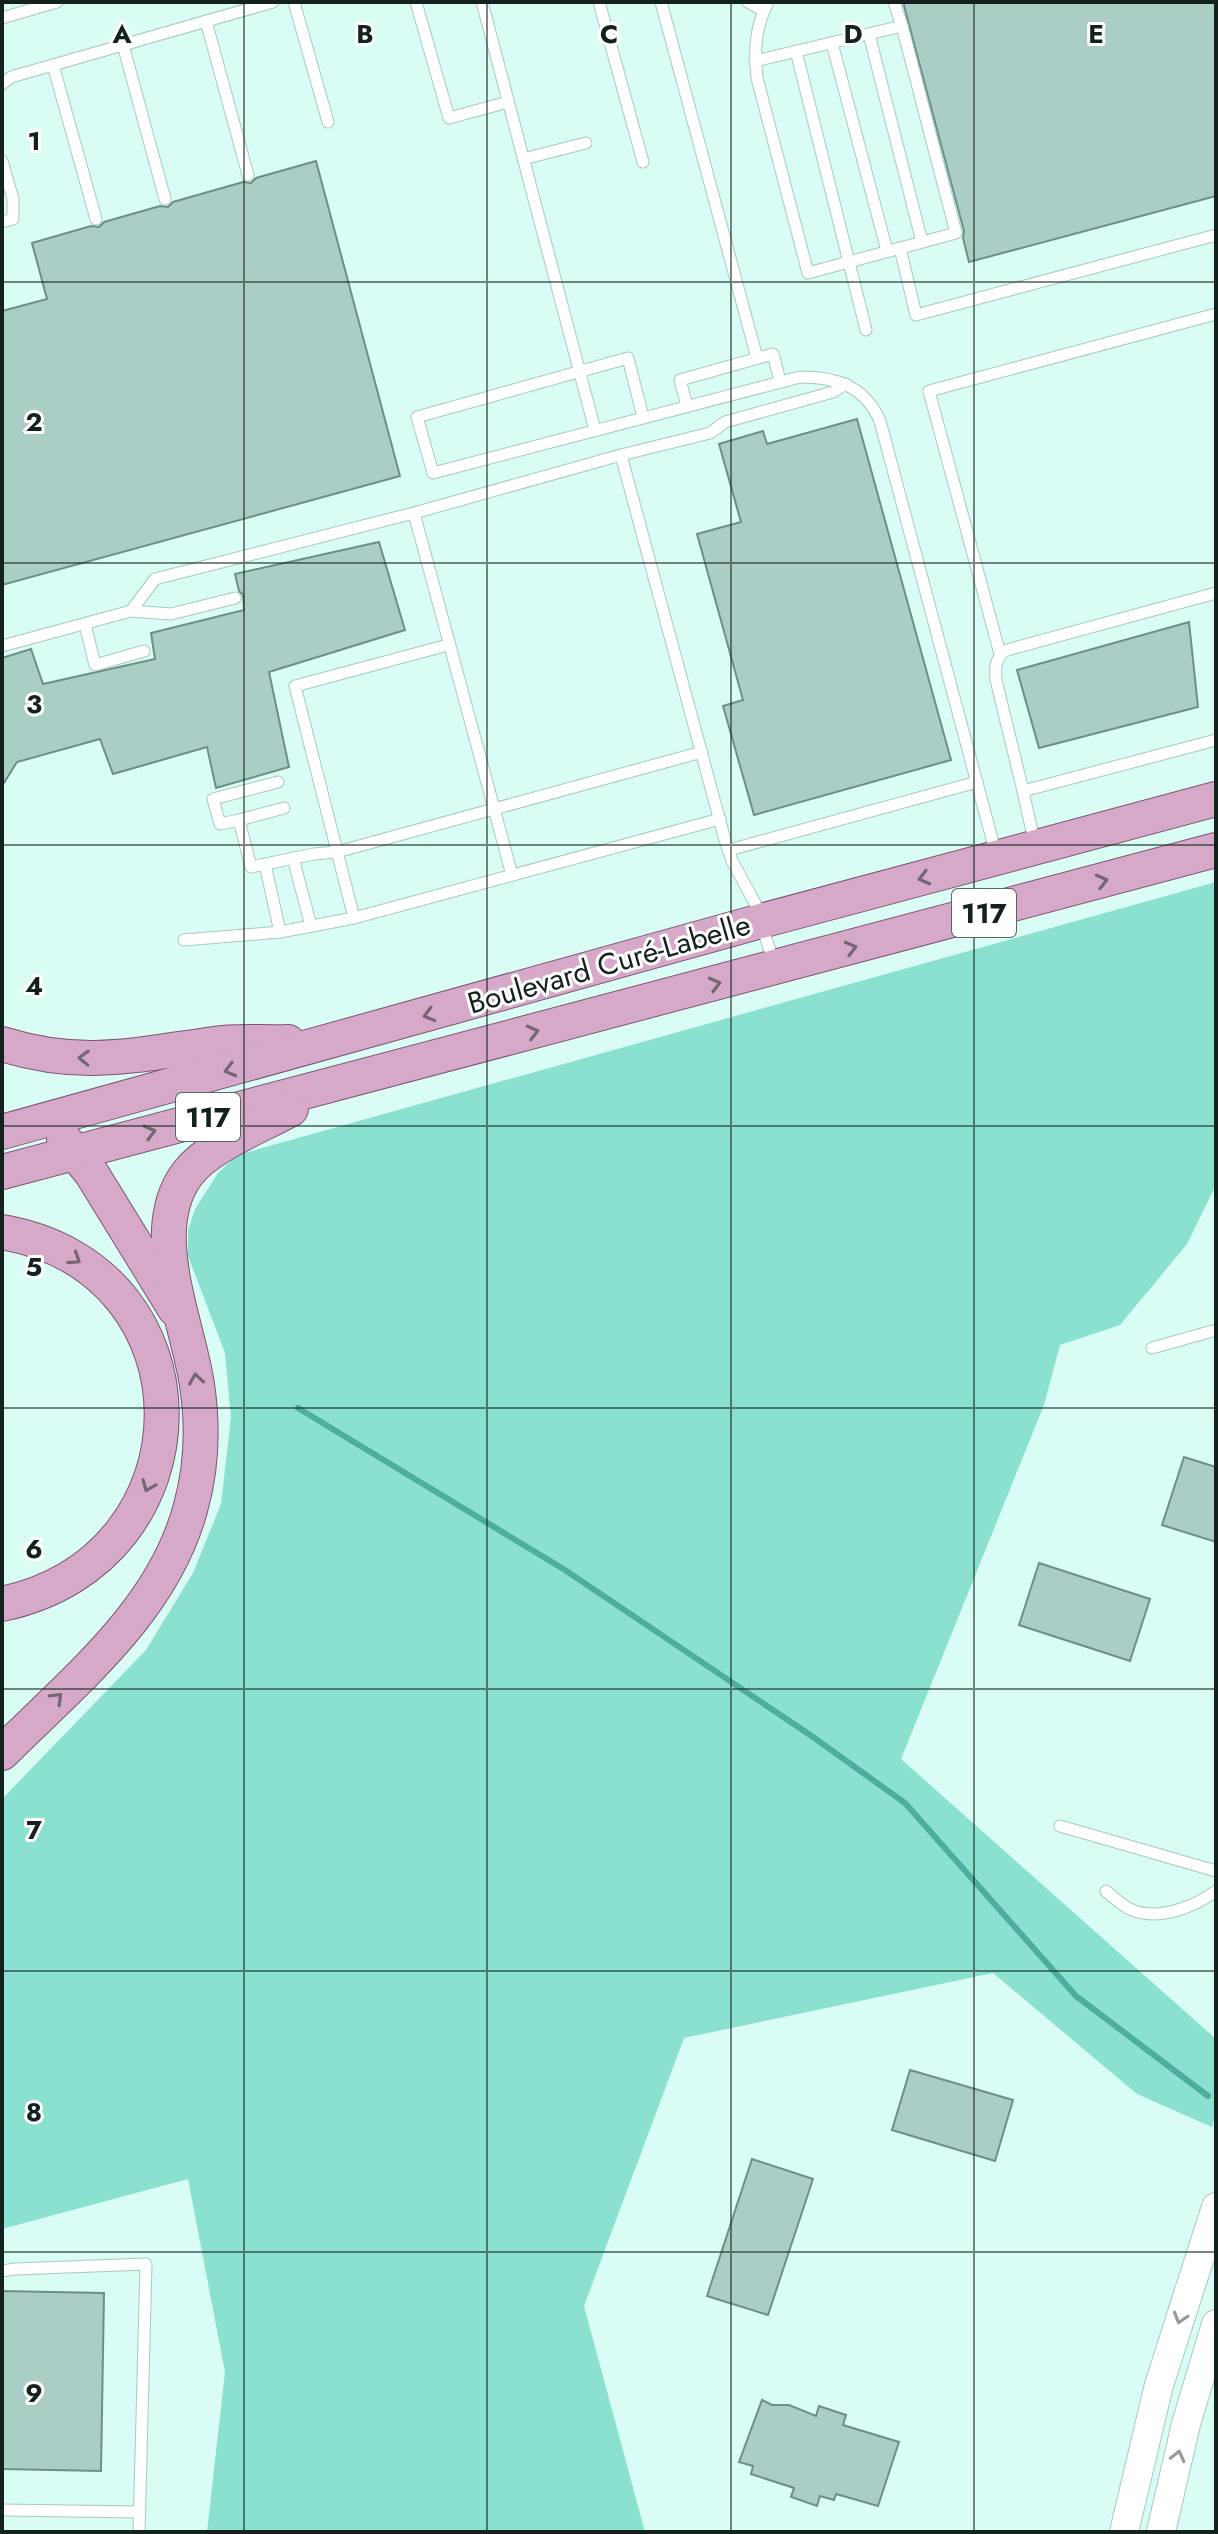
<svg xmlns="http://www.w3.org/2000/svg" width="1218" height="2534" viewBox="0 0 1218 2534" font-family="Jost,sans-serif">
<style>
.green{fill:#8ae1cf}
.lines{fill:none;stroke-linecap:round;stroke-linejoin:round}
.stream{stroke:#4eae9d;stroke-width:6}
.building{fill:#aacdc5;stroke:#6e8f88;stroke-width:2}
.service-casing{stroke:#a6c9c1;stroke-width:13}
.tertiary-casing{stroke:#a6c9c1;stroke-width:30}
.primary-casing{stroke:#7f5474;stroke-width:36}
.service{stroke:#fff;stroke-width:11}
.tertiary{stroke:#fff;stroke-width:28}
.primary{stroke:#d5a9c7;stroke-width:34}
.oneway{stroke:#746673}
.oneway2{stroke:#959c9a}
.grid{fill:none;stroke:#14221f;stroke-width:2;stroke-opacity:0.55}
.labels{text-anchor:middle;stroke-width:6;stroke-linejoin:round;paint-order:stroke}
.shield{fill:#fff;stroke:#5a6462;stroke-width:2}
.shield-label{font-size:28px;font-weight:bold;fill:#14221f}
.street-label{font-size:30px;fill:#14221f;stroke:#fff}
.grid-label{font-size:26px;text-anchor:middle;font-weight:bold;fill:#14221f;stroke:#fff;stroke-width:6;stroke-linejoin:round;paint-order:stroke}
</style>
<rect width="100%" height="100%" fill="#d9fdf4"/>
<!-- green -->
<polygon class="green" points="1216,882 1216,1185 1187,1244 1120,1325 1060,1345 1044,1405 901,1759 1216,2039 1216,2113 1212,2127 1137,2094 993,1973 684,2038 584,2306 645,2532 207,2532 225,2372 188,2179 2,2229 2,1799 146,1650 193,1573 221,1504 231,1417 225,1353 188,1256 188,1230 195,1209 218,1173 237,1155"/>
<g class="lines">
<!-- stream -->
<polyline class="stream" points="298,1408 565,1570 813,1737 905,1803 1076,1996 1208,2096"/>
</g>
<!-- building -->
<g class="building">
<polygon points="903,2 1216,2 1216,196 969,262 963,238 964,231"/>
<polygon points="316,161 400,476 2,585 2,311 47,299 32,243 91,226 99,227 104,222 160,206 168,207 173,202 243,182 251,183 256,178"/>
<polygon points="857,419 951,760 754,815 723,706 743,700 697,534 741,522 719,444 763,431 767,444"/>
<polygon points="379,542 405,630 269,672 289,767 216,788 207,747 113,774 100,739 17,762 2,786 2,658 31,649 43,684 155,659 151,633 244,610 243,595 239,591 235,574"/>
<polygon points="1189,622 1198,707 1039,748 1017,670"/>
<polygon points="1184,1457 1216,1467 1216,1542 1162,1525"/>
<polygon points="1039,1563 1150,1599 1130,1661 1019,1625"/>
<polygon points="910,2070 1013,2100 995,2161 892,2130"/>
<polygon points="752,2159 813,2179 768,2315 707,2296"/>
<polygon points="2,2291 104,2293 101,2471 2,2469"/>
<polygon points="762,2400 772,2405 789,2405 816,2416 819,2406 846,2415 843,2425 899,2442 878,2506 836,2494 834,2500 820,2496 817,2506 791,2497 794,2488 751,2474 753,2466 739,2462"/>
</g>
<g class="lines">
<defs>
<g id="service">
<polyline points="294,2 328,122"/>
<polyline points="416,2 449,118 508,102"/>
<polyline points="482,2 595,430"/>
<polyline points="599,2 643,162"/>
<polyline points="661,2 757,358"/>
<polyline points="748,2 764,11"/>
<polyline points="894,2 902,26"/>
<polyline points="2,18 57,2"/>
<polyline points="206,21 248,175"/>
<polyline points="869,34 922,242"/>
<polyline points="832,43 887,251"/>
<polyline points="123,45 165,199"/>
<polyline points="796,51 866,330"/>
<path d="M755,61L902,26L956,233L808,273L757,78C754,50 755,28 768,2"/>
<polyline points="53,65 96,219"/>
<polyline points="2,84 11,77 273,2"/>
<polyline points="523,159 586,143"/>
<polyline points="2,161 13,199 13,219 2,222"/>
<polyline points="900,248 916,315 1216,235"/>
<polyline points="687,406 680,380 773,354 780,381"/>
<path d="M643,417L628,358L417,417L433,473L800,377C836,377 865,386 880,421L996,854"/>
<polyline points="131,611 171,614 235,598"/>
<polyline points="85,624 95,665 144,651"/>
<polyline points="448,645 295,686 354,918 720,819"/>
<polyline points="2,646 131,611 155,579 414,513"/>
<polyline points="1000,654 929,391 1216,314"/>
<path d="M1023,791L996,680C995,667 995,657 1007,650L1216,593"/>
<polyline points="284,808 239,820 251,867 314,854 337,852 702,752"/>
<polyline points="239,820 220,824 213,799 278,782"/>
<polyline points="1035,845 1023,791 1216,740"/>
<polyline points="729,850 977,782"/>
<polyline points="293,858 311,926"/>
<polyline points="265,864 280,932 354,918"/>
<polyline points="512,875 414,513 621,455"/>
<polyline points="184,940 280,932"/>
<polyline points="774,964 755,903 732,861 725,840 621,455 710,433 725,422 833,392 846,384"/>
<polyline points="1152,1348 1216,1330"/>
<polyline points="1060,1826 1216,1871"/>
<path d="M1106,1891C1114,1898 1122,1906 1132,1910C1159,1921 1194,1907 1216,1891"/>
<polyline points="2,2271 15,2269 146,2264 139,2532"/>
<polyline points="2,2510 140,2512"/>
</g>
<g id="tertiary">
<polyline points="1124,2532 1159,2385 1216,2207"/>
<polyline points="1161,2532 1186,2424 1216,2324"/>
</g>
<g id="primary">
<path d="M2,1044C82,1069 135,1055 214,1044C238,1040 264,1043 288,1042"/>
<polyline points="2,1132 761,921 1216,799"/>
<polyline points="64,1139 92,1174 175,1309"/>
<polyline points="2,1172 1216,850"/>
<path d="M2,1232C216,1269 214,1559 2,1604"/>
<path d="M2,1753C75,1680 164,1610 191,1506C202,1466 203,1425 197,1385C188,1322 144,1230 188,1173C210,1145 259,1127 291,1109"/>
</g>
</defs>
<!-- service casing -->
<use href="#service" class="service-casing"/>
<!-- tertiary casing -->
<use href="#tertiary" class="tertiary-casing"/>
<!-- primary casing -->
<use href="#primary" class="primary-casing"/>
<!-- service -->
<use href="#service" class="service"/>
<!-- tertiary -->
<use href="#tertiary" class="tertiary"/>
<!-- primary -->
<use href="#primary" class="primary"/>
</g>
<!-- one-way arrows -->
<defs><path id="oneway-chevron" d="M-2-3.5L2.5 0L-2 3.5" fill="none" stroke-width="1.6" stroke-linecap="round" stroke-linejoin="round" transform="scale(2)"/></defs>
<g class="oneway">
<use href="#oneway-chevron" transform="translate(924 878) rotate(165)"/>
<use href="#oneway-chevron" transform="translate(1102 881) rotate(-15)"/>
<use href="#oneway-chevron" transform="translate(851 948) rotate(-15)"/>
<use href="#oneway-chevron" transform="translate(715 984) rotate(-14)"/>
<use href="#oneway-chevron" transform="translate(429 1015) rotate(164)"/>
<use href="#oneway-chevron" transform="translate(533 1032) rotate(-14)"/>
<use href="#oneway-chevron" transform="translate(84 1058) rotate(-178)"/>
<use href="#oneway-chevron" transform="translate(230 1070) rotate(165)"/>
<use href="#oneway-chevron" transform="translate(150 1132) rotate(-15)"/>
<use href="#oneway-chevron" transform="translate(75 1259) rotate(33)"/>
<use href="#oneway-chevron" transform="translate(196 1379) rotate(-99)"/>
<use href="#oneway-chevron" transform="translate(148 1486) rotate(112)"/>
<use href="#oneway-chevron" transform="translate(57 1698) rotate(-45)"/>
</g>
<g class="oneway2">
<use href="#oneway-chevron" transform="translate(1180 2318) rotate(107)"/>
<use href="#oneway-chevron" transform="translate(1178 2456) rotate(-76)"/>
</g>
<!-- grid -->
<path class="grid" d="M244,2V2532M487,2V2532M731,2V2532M974,2V2532M2,282H1216M2,563H1216M2,845H1216M2,1126H1216M2,1408H1216M2,1689H1216M2,1971H1216M2,2252H1216"/>
<g class="labels">
<!-- shield labels -->
<g class="shield">
<rect x="952" y="889" width="64" height="48" rx="6"/>
<rect x="176" y="1093" width="64" height="48" rx="6"/>
</g>
<g class="shield-label">
<text x="984" y="923">117</text>
<text x="208" y="1127">117</text>
</g>
<!-- street labels -->
<g class="street-label">
<text transform="translate(609 964) rotate(-16)" y="10">Boulevard Curé-Labelle</text>
</g>
</g>
<g class="grid-label">
<text x="122" y="43">A</text>
<text x="365" y="43">B</text>
<text x="609" y="43">C</text>
<text x="853" y="43">D</text>
<text x="1096" y="43">E</text>
<text x="34" y="150">1</text>
<text x="34" y="431">2</text>
<text x="34" y="713">3</text>
<text x="34" y="995">4</text>
<text x="34" y="1276">5</text>
<text x="34" y="1558">6</text>
<text x="34" y="1839">7</text>
<text x="34" y="2121">8</text>
<text x="34" y="2402">9</text>
</g>
<!-- border -->
<rect width="1218" height="2534" fill="none" stroke="#14221f" stroke-width="8"/>
</svg>
